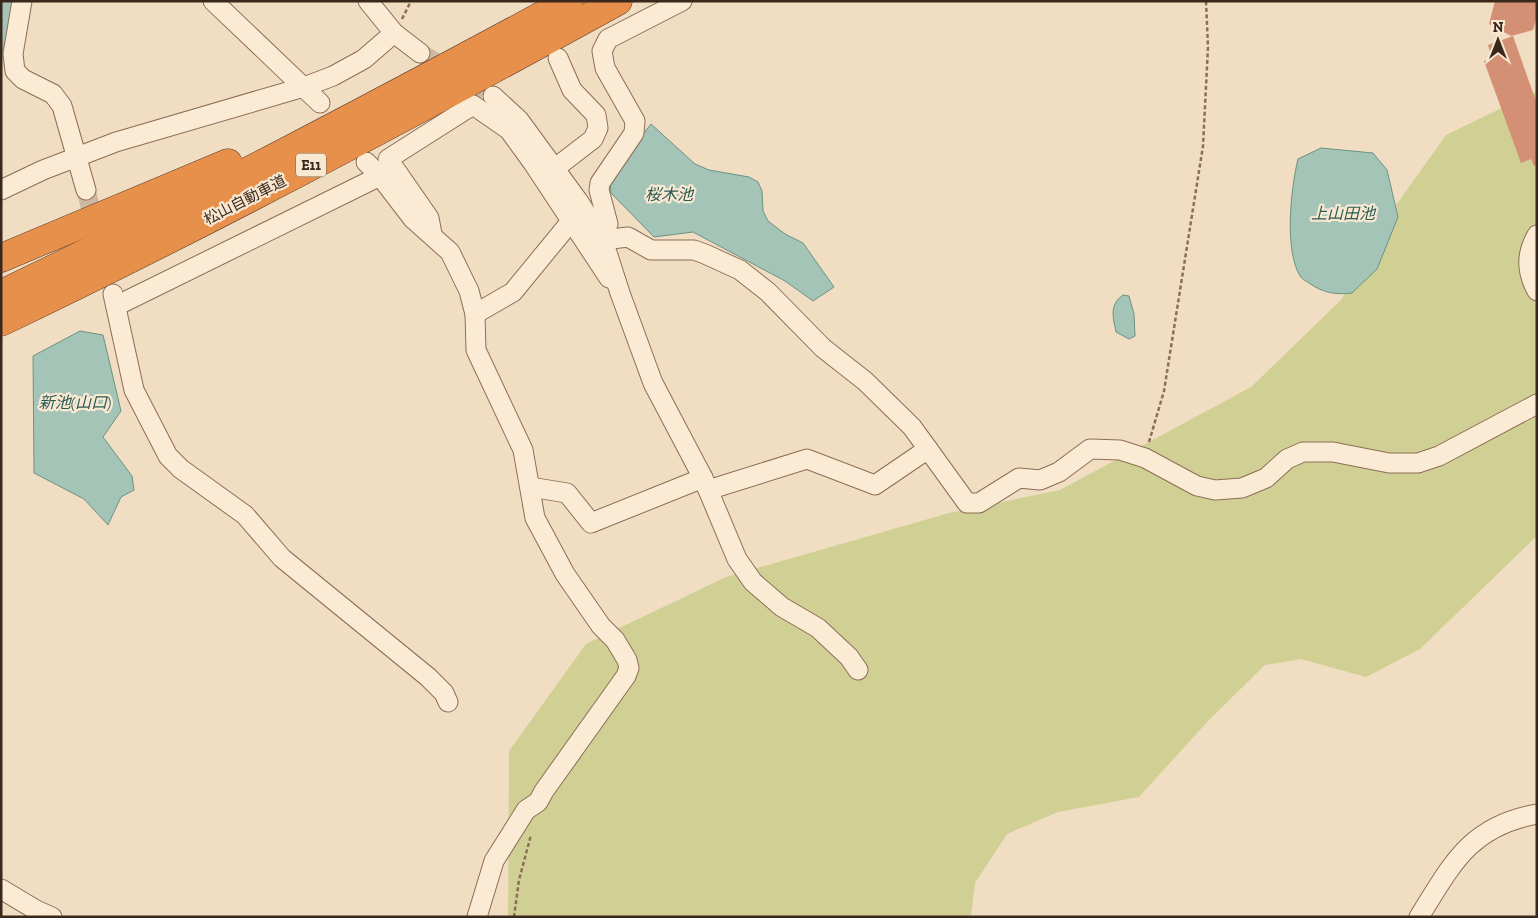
<svg xmlns="http://www.w3.org/2000/svg" width="1538" height="918" viewBox="0 0 1538 918" font-family="'Zilla Slab','Noto Sans JP',serif">
<style>
.green{fill:#d1d094}
.water{fill:#a4c4b7;stroke:#6a9384}
.lines{fill:none;stroke-linecap:round;stroke-linejoin:round}
.river{stroke:#a4c4b7;stroke-width:25}
.building{fill:#d39074}
.minor-tunnel{stroke:#cdb9a0;stroke-width:19;stroke-dasharray:19 9;stroke-linecap:butt}
.minor-casing{stroke:#8d6d57;stroke-width:21}
.highway-casing{stroke:#5a3c2c;stroke-width:29}
.path{stroke:#8d6d57;stroke-width:2.5;stroke-dasharray:4 2.5;stroke-linecap:butt}
.minor{stroke:#fbebd5;stroke-width:19}
.highway{stroke:#e7904b;stroke-width:28}
.labels{text-anchor:middle;stroke-width:4.5;stroke-linejoin:round;paint-order:stroke}
.shield{fill:#f8e8d2;stroke:#746253;stroke-width:1}
.shield-label{font-size:14px;font-weight:bold;fill:#3b281d}
.street-label{font-size:15px;fill:#3b281d;stroke:#f8e8d2}
.water-label{font-size:16px;font-style:italic;fill:#2b5c53;stroke:#f8e8d2}
</style>
<rect width="100%" height="100%" fill="#f1ddc1"/>
<!-- green -->
<polygon class="green" points="1537,91 1537,536 1420,649 1366,677 1301,659 1265,665 1209,720 1139,797 1058,812 1007,834 975,883 971,917 508,917 509,751 586,644 726,577 949,513 1060,490 1251,387 1342,299 1374,236 1446,135"/>
<!-- water -->
<g class="water">
<polygon points="651,124 695,164 709,170 749,177 758,182 762,191 763,211 768,221 785,234 803,243 834,287 813,301 785,281 693,232 654,237 611,193 610,181 613,172"/>
<path d="M1321,148L1373,153L1387,170L1398,217L1377,269L1352,293C1336,295 1323,293 1309,283C1306,281 1302,279 1300,276C1284,249 1291,188 1298,159Z"/>
<path d="M1123,295L1129,296L1134,314L1135,336L1129,339L1116,332C1113,317 1109,305 1123,295Z"/>
<polygon points="80,331 103,335 121,411 103,437 132,476 134,490 121,497 108,525 84,499 34,473 33,356"/>
</g>
<g class="lines">
<!-- river -->
<polyline class="river" points="1,45 10,1"/>
</g>
<!-- building -->
<g class="building">
<polygon points="1495,1 1537,1 1537,16 1533,30 1511,36 1489,24"/>
<polygon points="1513,36 1537,104 1537,165 1534,166 1531,159 1521,163 1484,61 1492,58 1488,45"/>
</g>
<g class="lines">
<!-- minor-tunnel -->
<g class="minor-tunnel">
<polyline points="420,53 493,96"/>
<polyline points="86,190 96,229"/>
</g>
<defs>
<g id="minor">
<polyline points="22,1 13,54 15,71 23,79 53,94 62,106 86,190"/>
<polyline points="213,1 320,103"/>
<polyline points="368,1 394,33 420,53"/>
<polyline points="493,96 519,120 579,202 603,240 620,293 653,383 703,478 737,559 753,582 782,607 818,628 849,657 858,670"/>
<polyline points="366,162 380,176 413,219 450,252 469,291 475,314 476,350 523,450 535,518 565,574 601,626 615,640 627,660 629,668 626,676 544,791 538,802 526,810 494,861 477,917"/>
<polyline points="554,169 593,139 598,128 596,115 572,90 558,58"/>
<polyline points="1,190 43,170 116,142 304,87 333,76 364,59 394,33"/>
<polyline points="432,234 429,218 388,159 473,105 509,130 533,163 609,278"/>
<path d="M1537,235C1526,254 1526,271 1537,291"/>
<polyline points="603,240 628,237 651,250 694,250 705,254 740,270 768,292 823,348 865,381 912,427 967,503 979,503 1019,478 1040,480 1059,472 1090,449 1120,450 1145,458 1197,486 1215,490 1242,488 1266,478 1287,459 1303,452 1333,452 1389,463 1418,463 1439,456 1537,404"/>
<polyline points="603,240 608,224 599,190 600,183 634,133 635,121 605,68 602,51 608,39 682,1"/>
<polyline points="113,294 134,390 168,456 181,469 245,515 282,558 428,677 444,693 448,702"/>
<polyline points="116,306 380,176"/>
<polyline points="475,314 513,292 572,220"/>
<polyline points="530,487 567,493 591,523 703,478"/>
<polyline points="708,490 807,459 875,485 928,449"/>
<polyline points="1,889 36,910 52,917"/>
<path d="M1419,917C1452,864 1470,826 1537,814"/>
</g>
<g id="highway">
<polyline points="1,258 228,163"/>
<path d="M1,294C194,202 382,102 569,1"/>
<path d="M1,322C210,222 415,113 618,1"/>
</g>
</defs>
<!-- minor casing -->
<use href="#minor" class="minor-casing"/>
<!-- highway casing -->
<use href="#highway" class="highway-casing"/>
<!-- path -->
<g class="path">
<polyline points="402,19 411,1"/>
<polyline points="1149,442 1164,391 1203,146 1208,47 1206,1"/>
<polyline points="514,917 519,880 531,835"/>
</g>
<!-- minor -->
<use href="#minor" class="minor"/>
<!-- highway -->
<use href="#highway" class="highway"/>
</g>
<g class="labels">
<!-- shield labels -->
<rect class="shield" x="296" y="153.5" width="30" height="23" rx="4"/>
<g class="shield-label">
<text x="311" y="170">E11</text>
</g>
<!-- street labels -->
<g class="street-label">
<text transform="translate(245 200) rotate(-27)" y="5">松山自動車道</text>
</g>
<!-- water labels -->
<g class="water-label">
<text x="669" y="200">桜木池</text>
<text x="1343" y="219">上山田池</text>
<text x="75" y="408">新池(山口)</text>
</g>
</g>
<!-- border -->
<rect width="1538" height="918" fill="none" stroke="#3b281d" stroke-width="5"/>
<!-- north arrow -->
<g transform="translate(1498 40)" stroke="#f8e8d2" stroke-width="4" paint-order="stroke">
<path d="M0-4L9 19L0 12L-9 19Z" fill="#3b281d"/>
<text y="-8" font-size="14" font-weight="bold" text-anchor="middle" fill="#3b281d">N</text>
</g>
</svg>
